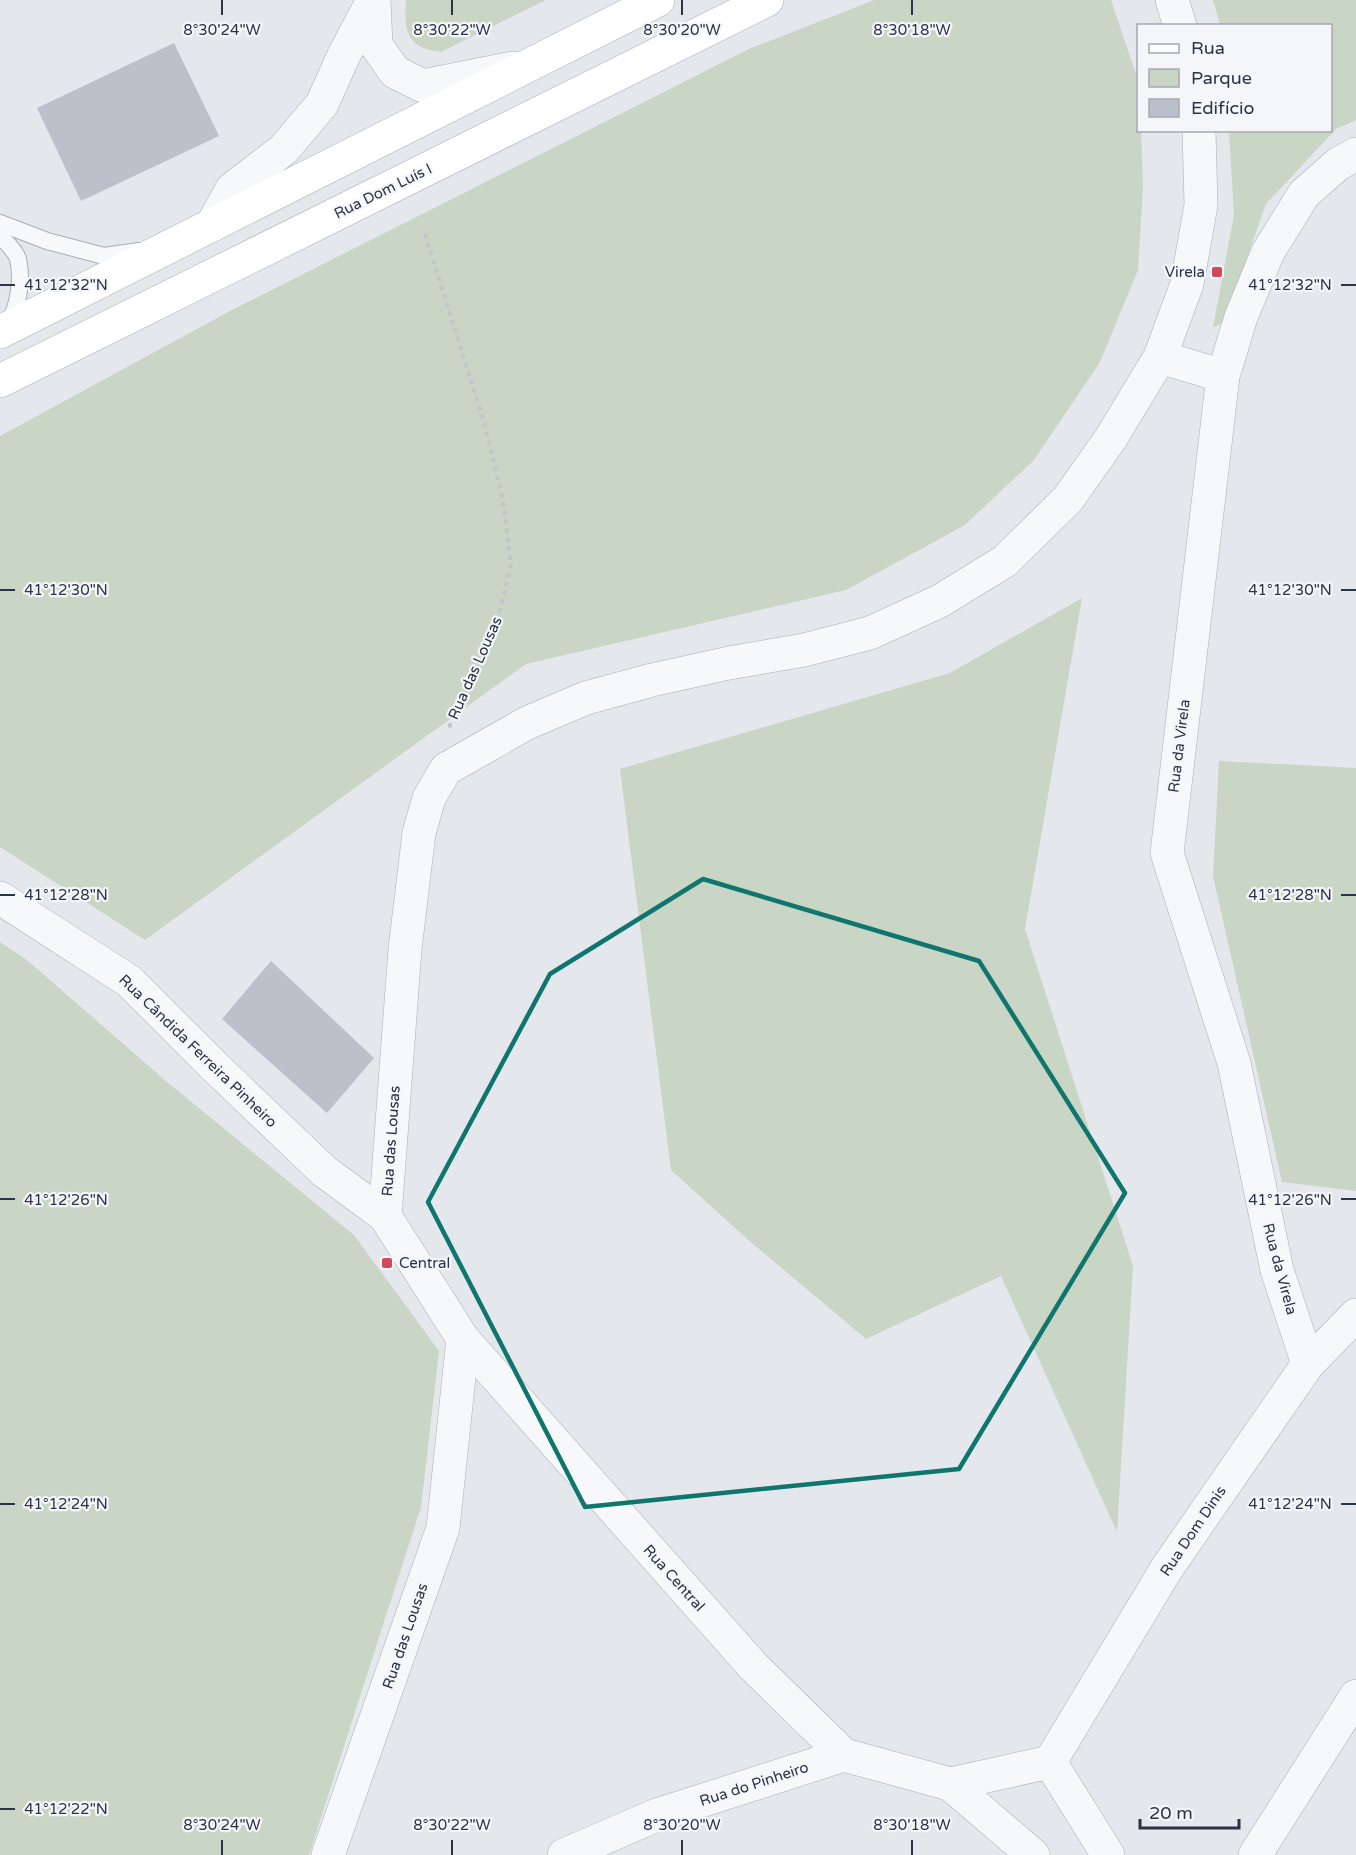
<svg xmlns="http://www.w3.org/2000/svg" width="1356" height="1855" viewBox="0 0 1356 1855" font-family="'Varela Round',sans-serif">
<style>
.green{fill:#c9d6c5}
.building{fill:#bbc0ca}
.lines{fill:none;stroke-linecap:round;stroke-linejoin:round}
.service-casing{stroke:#a9aeb7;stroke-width:18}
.minor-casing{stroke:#a9aeb7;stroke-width:34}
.secondary-casing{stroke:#a9aeb7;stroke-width:34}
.path{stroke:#c2c5cb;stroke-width:4;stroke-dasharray:4.5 4.5;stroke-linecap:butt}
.service{stroke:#f7f8fa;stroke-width:16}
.minor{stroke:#f7f8fa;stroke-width:33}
.secondary{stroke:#fff;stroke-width:33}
.marked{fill:none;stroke:#0f766e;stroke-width:4.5;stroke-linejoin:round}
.ticks{fill:none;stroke:#2b3445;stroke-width:2}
.poi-dot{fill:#d1495b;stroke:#f4f6f9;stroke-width:2}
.labels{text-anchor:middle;stroke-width:4.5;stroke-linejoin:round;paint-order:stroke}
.street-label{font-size:15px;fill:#2b3445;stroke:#f4f6f9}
.poi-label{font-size:15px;fill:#2b3445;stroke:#f4f6f9;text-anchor:end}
.ticks-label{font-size:15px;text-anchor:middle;fill:#2b3445;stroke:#f4f6f9;stroke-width:4.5;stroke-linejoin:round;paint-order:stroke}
</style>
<rect width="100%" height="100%" fill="#e4e7ec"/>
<!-- green -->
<g class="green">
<path d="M406,0H546L441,52C406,48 404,31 406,0Z"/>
<polygon points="874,0 1111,0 1138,80 1138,130 1141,131 1143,188 1138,270 1100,362 1034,460 965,525 846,590 526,664 145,940 0,847 0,436 230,311 749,49"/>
<polygon points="1213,0 1356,0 1356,120 1336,129 1266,204 1224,323 1213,327 1234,215 1229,131 1330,130 1330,26 1220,25"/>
<polygon points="1082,598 1025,929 1133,1266 1117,1532 1001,1276 866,1339 746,1238 671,1170 620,769 950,673"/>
<polygon points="1219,761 1356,768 1356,1191 1282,1182 1213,876"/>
<polygon points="0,942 27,960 167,1082 354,1235 439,1351 421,1507 309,1855 0,1855"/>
</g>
<!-- building -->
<g class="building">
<polygon points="174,43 219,136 81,201 37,108"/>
<polygon points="271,961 374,1058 327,1113 222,1019"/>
</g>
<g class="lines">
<defs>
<g id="service">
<polyline points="0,223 47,241 104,256 139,251"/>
<path d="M0,236C6,242 15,250 18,259C23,280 18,307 8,325"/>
</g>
<g id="minor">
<polyline points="374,0 376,45 395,72 423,86 513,68"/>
<polyline points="1172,0 1180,26"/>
<polyline points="212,225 232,189 284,149 322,104 344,55 373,0"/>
<polyline points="1160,357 1223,376"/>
<polyline points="0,898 129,981 216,1068 324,1171 385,1216 463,1339 753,1666 844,1755 950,1784 1033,1855"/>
<polyline points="385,1216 405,949 419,833 429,798 446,769 527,723 586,698 652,680 729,663 804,650 870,633 940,601 1005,561 1068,499 1111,438 1160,357 1187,284 1201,205 1199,130"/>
<polyline points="1308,1364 1277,1270 1234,1063 1167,853 1223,376 1241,317 1268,252 1304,194 1338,164 1356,154"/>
<polyline points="1050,1762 1167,1568 1308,1364 1356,1315"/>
<polyline points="1050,1762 1108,1855"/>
<polyline points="950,1784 1050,1762"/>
<polyline points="328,1855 443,1528 463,1339"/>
<polyline points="564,1855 657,1815 844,1755"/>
<polyline points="1255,1855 1356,1696"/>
</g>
<g id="secondary">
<polyline points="0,332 658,0"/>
<polyline points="0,381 767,0"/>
</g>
</defs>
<!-- service casing -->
<use href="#service" class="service-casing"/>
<!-- minor casing -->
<use href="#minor" class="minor-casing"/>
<!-- secondary casing -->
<use href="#secondary" class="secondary-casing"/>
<!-- path -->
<polyline class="path" points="425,234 484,422 503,501 511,565 497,622 450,722 450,730"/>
<!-- service -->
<use href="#service" class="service"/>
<!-- minor -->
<use href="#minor" class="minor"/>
<!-- secondary -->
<use href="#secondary" class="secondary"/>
</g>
<!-- marked area -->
<path class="marked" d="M703,879L979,961L1125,1193L959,1469L585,1507L428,1202L550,974Z"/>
<!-- ticks -->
<path class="ticks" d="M222,0V15M452,0V15M682,0V15M912,0V15M0,285H15M1341,285H1356M0,590H15M1341,590H1356M0,895H15M1341,895H1356M0,1199H15M1341,1199H1356M0,1504H15M1341,1504H1356M0,1809H15M222,1840V1855M452,1840V1855M682,1840V1855M912,1840V1855"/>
<!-- markers -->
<g class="poi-dot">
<rect x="1211" y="266" width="12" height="12" rx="3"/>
<rect x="381" y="1257" width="12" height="12" rx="3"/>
</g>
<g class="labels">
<!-- street labels -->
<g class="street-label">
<text transform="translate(383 191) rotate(-26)" y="5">Rua Dom Luís I</text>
<text transform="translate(475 668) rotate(-66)" y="5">Rua das Lousas</text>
<text transform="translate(1179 746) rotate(-83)" y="5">Rua da Virela</text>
<text transform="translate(198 1051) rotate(44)" y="5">Rua Cândida Ferreira Pinheiro</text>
<text transform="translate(391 1141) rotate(-86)" y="5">Rua das Lousas</text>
<text transform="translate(1280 1269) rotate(75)" y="5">Rua da Virela</text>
<text transform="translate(1193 1531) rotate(-56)" y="5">Rua Dom Dinis</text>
<text transform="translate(674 1578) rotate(48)" y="5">Rua Central</text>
<text transform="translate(405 1636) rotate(-71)" y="5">Rua das Lousas</text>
<text transform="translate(754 1784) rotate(-18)" y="5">Rua do Pinheiro</text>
</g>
<!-- poi labels -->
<g class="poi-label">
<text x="1205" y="277">Virela</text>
<text x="399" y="1268" text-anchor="start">Central</text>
</g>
</g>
<g class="ticks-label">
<text x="222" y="35">8°30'24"W</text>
<text x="452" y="35">8°30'22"W</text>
<text x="682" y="35">8°30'20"W</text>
<text x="912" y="35">8°30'18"W</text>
<text x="66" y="290">41°12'32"N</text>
<text x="1290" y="290">41°12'32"N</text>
<text x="66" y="595">41°12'30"N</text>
<text x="1290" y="595">41°12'30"N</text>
<text x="66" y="900">41°12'28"N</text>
<text x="1290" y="900">41°12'28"N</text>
<text x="66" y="1205">41°12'26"N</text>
<text x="1290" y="1205">41°12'26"N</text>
<text x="66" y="1509">41°12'24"N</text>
<text x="1290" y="1509">41°12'24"N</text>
<text x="66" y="1814">41°12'22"N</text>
<text x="222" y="1830">8°30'24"W</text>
<text x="452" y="1830">8°30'22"W</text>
<text x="682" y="1830">8°30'20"W</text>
<text x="912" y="1830">8°30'18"W</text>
</g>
<!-- legend -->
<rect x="1137" y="24" width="195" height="108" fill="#f4f6f9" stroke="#a4a8b1" stroke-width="1.5"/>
<rect x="1149" y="44" width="30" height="9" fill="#ffffff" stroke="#a4a8b1" stroke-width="1.5"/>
<text x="1191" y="54" font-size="18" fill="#2b3445">Rua</text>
<rect x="1149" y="69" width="30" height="18" fill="#c9d6c5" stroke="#a4a8b1" stroke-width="1.5"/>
<text x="1191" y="84" font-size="18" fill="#2b3445">Parque</text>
<rect x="1149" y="99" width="30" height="18" fill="#bbc0ca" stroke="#a4a8b1" stroke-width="1.5"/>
<text x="1191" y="114" font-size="18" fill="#2b3445">Edifício</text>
<!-- scale -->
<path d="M1140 1819v9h99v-9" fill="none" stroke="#2b3445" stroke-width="3"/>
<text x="1149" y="1819" font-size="18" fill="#2b3445" stroke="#f4f6f9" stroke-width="4.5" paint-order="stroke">20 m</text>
</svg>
